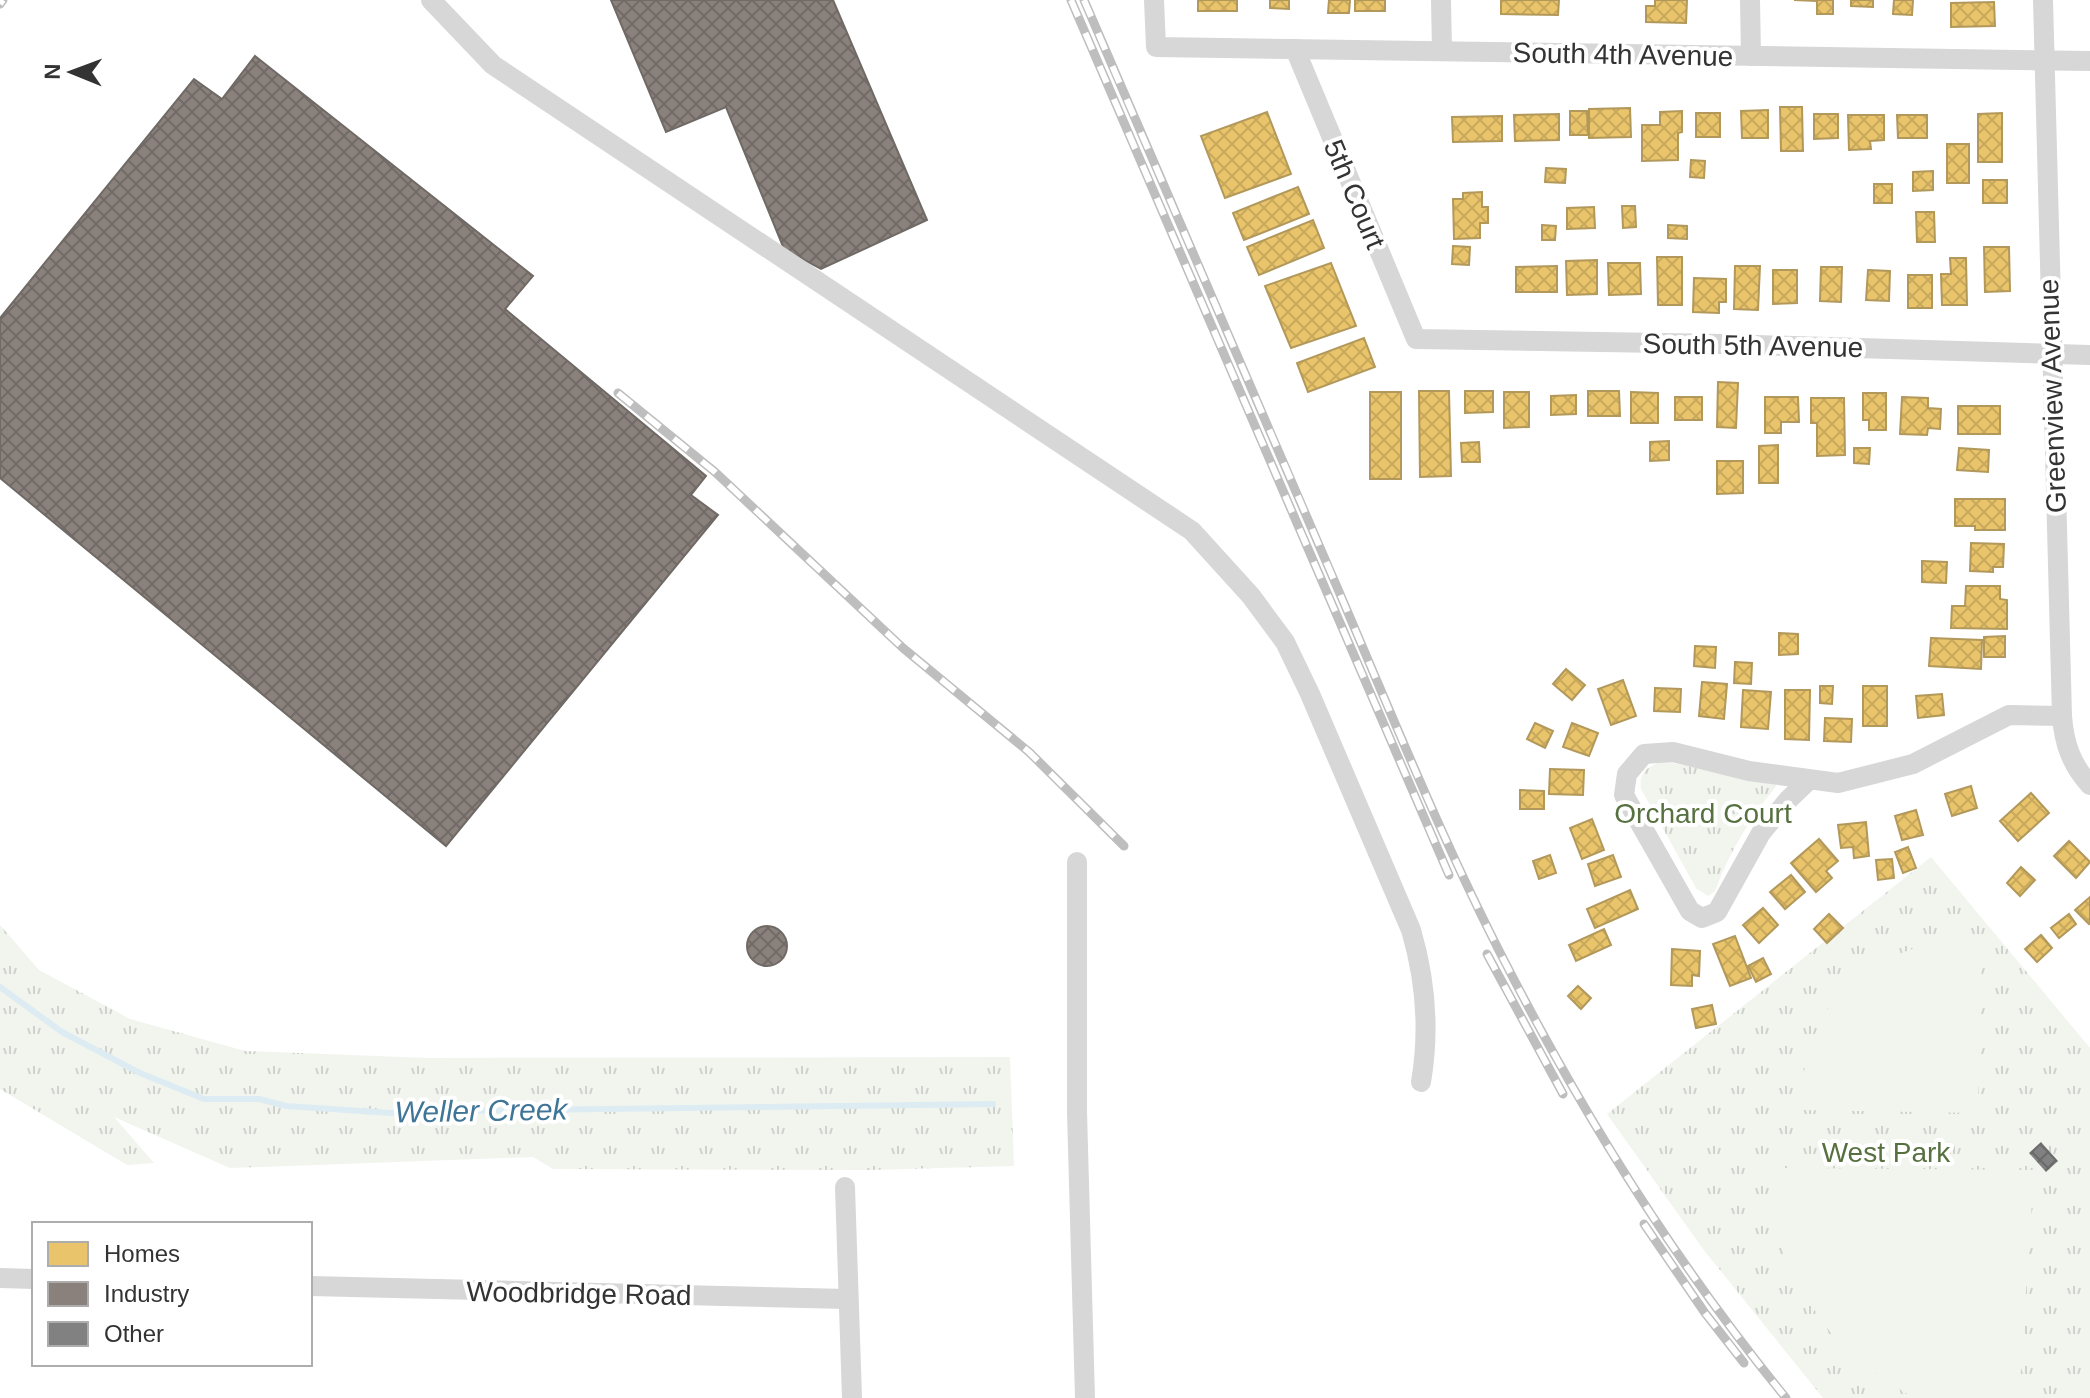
<svg xmlns="http://www.w3.org/2000/svg" width="2090" height="1398" viewBox="0 0 2090 1398" font-family="Helvetica,sans-serif">
<style>
.park{fill:url(#park-tufts)}
.pitch{fill:#f1f5ed}
.homes{fill:url(#homes-cross-hatch);stroke:#b2985a;stroke-width:2}
.industry{fill:url(#industry-cross-hatch);stroke:#706a66;stroke-width:2}
.lines{fill:none;stroke-linecap:round;stroke-linejoin:round}
.stream{stroke:#ddebf3;stroke-width:6}
.building{fill:url(#building-cross-hatch)}
.minor{stroke:#d7d7d7;stroke-width:20}
.rail-casing{stroke:#bebebe;stroke-width:9}
.rail{stroke:#fff;stroke-width:6;stroke-dasharray:18;stroke-linecap:butt}
.labels{text-anchor:middle;stroke-width:8;stroke-linejoin:round;paint-order:stroke}
.street-label{font-size:28px;fill:#333;stroke:#fff}
.park-label{font-size:28px;fill:#56703f;stroke:#fff}
.water-label{font-size:30px;font-style:italic;fill:#3f7597;stroke:#fff}
</style>
<defs>
<pattern id="park-tufts" width="24" height="20" patternUnits="userSpaceOnUse" patternTransform="scale(2)"><rect width="24" height="20" fill="#f1f5ed"/><path d="M3 7l-1-3M5 7V3M7 7l1-3M15 17l-1-3M17 17v-4M19 17l1-3" fill="none" stroke="#cfd2cc"/></pattern>
<pattern id="homes-cross-hatch" width="8" height="8" patternUnits="userSpaceOnUse" patternTransform="scale(2)"><rect width="8" height="8" fill="#e9c46a"/><path d="M0 0l8 8M0 8l8-8" fill="none" stroke="#c8a95c"/></pattern>
<pattern id="industry-cross-hatch" width="8" height="8" patternUnits="userSpaceOnUse" patternTransform="scale(2)"><rect width="8" height="8" fill="#8a817c"/><path d="M0 0l8 8M0 8l8-8" fill="none" stroke="#716a66"/></pattern>
<pattern id="building-cross-hatch" width="8" height="8" patternUnits="userSpaceOnUse" patternTransform="scale(2)"><rect width="8" height="8" fill="#818181"/><path d="M0 0l8 8M0 8l8-8" fill="none" stroke="#6a6a6a"/></pattern>
</defs>
<rect width="100%" height="100%" fill="#fff"/>
<!-- park -->
<g class="park">
<path d="M1664,761L1777,785C1750,818 1730,851 1715,891L1708,896L1696,888L1641,789C1638,771 1649,766 1664,761Z"/>
<polygon points="1931,857 2090,1048 2090,1398 1823,1398 1703,1249 1607,1114"/>
<polygon points="0,925 39,970 130,1019 245,1051 428,1058 1010,1057 1014,1166 869,1170 553,1169 533,1157 230,1168 114,1117 154,1163 127,1165 0,1089"/>
</g>
<!-- pitch -->
<g class="pitch">
<polygon points="1936,940 1982,942 1978,1113 1799,1110 1807,1050 1831,1002 1875,963"/>
<polygon points="1776,1168 2034,1170 2019,1398 1919,1398 1905,1393 1843,1350 1806,1298 1778,1238"/>
</g>
<!-- homes -->
<g class="homes">
<rect x="1198" y="0" width="39" height="11"/>
<polygon points="1270,0 1289,0 1289,9 1270,8"/>
<polygon points="1329,0 1350,0 1349,13 1328,13"/>
<rect x="1355" y="0" width="30" height="11"/>
<polygon points="1501,0 1559,0 1558,15 1501,14"/>
<polygon points="1655,0 1687,0 1686,23 1646,22 1646,6 1655,6"/>
<polygon points="1794,0 1833,0 1833,14 1817,14 1817,1"/>
<polygon points="1851,0 1873,0 1873,7 1851,6"/>
<polygon points="1894,0 1913,0 1912,15 1893,14"/>
<polygon points="1994,2 1995,26 1951,27 1951,3"/>
<polygon points="1780,107 1802,107 1803,151 1781,151"/>
<polygon points="1630,108 1631,137 1589,138 1589,109"/>
<polygon points="1768,110 1768,138 1742,138 1741,111"/>
<polygon points="1570,111 1587,111 1588,135 1570,135"/>
<polygon points="1682,111 1682,132 1678,133 1678,160 1642,161 1642,125 1660,125 1660,112"/>
<polygon points="1267,112 1291,174 1225,198 1201,136"/>
<rect x="1696" y="113" width="24" height="24"/>
<polygon points="2002,113 2002,162 1978,162 1978,114"/>
<polygon points="1559,114 1559,140 1515,141 1514,115"/>
<polygon points="1814,114 1838,114 1838,138 1814,139"/>
<polygon points="1848,115 1884,115 1884,140 1870,141 1871,149 1849,150"/>
<polygon points="1897,115 1927,115 1927,138 1898,138"/>
<polygon points="1502,116 1502,141 1453,142 1452,117"/>
<rect x="1947" y="144" width="22" height="39"/>
<polygon points="1691,160 1705,161 1704,178 1690,177"/>
<polygon points="1546,168 1566,169 1565,183 1545,182"/>
<polygon points="1933,171 1933,190 1913,191 1913,172"/>
<rect x="1983" y="180" width="24" height="23"/>
<rect x="1874" y="184" width="18" height="19"/>
<polygon points="1298,187 1309,214 1244,240 1233,213"/>
<polygon points="1482,192 1482,207 1488,207 1488,223 1480,223 1480,238 1454,239 1453,199 1463,199 1463,193"/>
<polygon points="1622,206 1635,206 1636,227 1623,228"/>
<polygon points="1594,207 1595,228 1567,229 1567,208"/>
<polygon points="1916,212 1934,212 1935,242 1917,242"/>
<polygon points="1313,220 1324,248 1259,275 1247,247"/>
<polygon points="1542,225 1556,226 1555,240 1542,240"/>
<polygon points="1668,225 1687,226 1687,239 1668,238"/>
<polygon points="1453,246 1470,247 1469,265 1452,264"/>
<polygon points="1984,247 2009,247 2010,291 1985,292"/>
<polygon points="1657,257 1682,257 1682,305 1658,305"/>
<polygon points="1950,258 1966,258 1967,305 1942,305 1941,274 1951,274"/>
<polygon points="1597,260 1597,294 1567,295 1566,261"/>
<polygon points="1331,263 1356,326 1291,348 1265,286"/>
<polygon points="1608,263 1640,263 1641,294 1609,295"/>
<polygon points="1557,266 1557,292 1516,292 1516,267"/>
<polygon points="1735,266 1760,266 1758,310 1734,309"/>
<polygon points="1821,267 1842,267 1841,302 1820,301"/>
<polygon points="1773,270 1797,270 1797,303 1773,304"/>
<polygon points="1868,270 1890,271 1889,301 1866,300"/>
<rect x="1908" y="275" width="24" height="33"/>
<polygon points="1694,278 1726,279 1726,302 1719,302 1719,313 1693,312"/>
<polygon points="1364,338 1375,367 1308,392 1297,363"/>
<polygon points="1718,382 1738,383 1736,428 1717,427"/>
<polygon points="1419,391 1449,391 1451,476 1420,477"/>
<polygon points="1465,391 1493,391 1493,412 1465,413"/>
<polygon points="1588,391 1619,391 1620,416 1588,416"/>
<rect x="1370" y="392" width="31" height="87"/>
<polygon points="1504,392 1529,392 1529,427 1504,428"/>
<polygon points="1631,392 1658,393 1658,423 1631,423"/>
<polygon points="1863,393 1886,393 1886,430 1869,430 1869,420 1863,420"/>
<polygon points="1576,395 1576,414 1551,415 1551,396"/>
<rect x="1675" y="397" width="27" height="23"/>
<polygon points="1765,397 1798,397 1799,422 1781,422 1781,433 1765,433"/>
<polygon points="1902,397 1928,398 1928,408 1941,409 1940,429 1928,428 1927,435 1900,434"/>
<polygon points="1811,398 1844,398 1845,455 1817,456 1817,423 1811,423"/>
<rect x="1958" y="406" width="42" height="28"/>
<polygon points="1669,441 1669,460 1650,461 1650,442"/>
<polygon points="1479,442 1480,462 1462,462 1461,443"/>
<polygon points="1778,445 1778,483 1759,483 1759,446"/>
<polygon points="1854,448 1870,448 1869,464 1854,463"/>
<polygon points="1959,448 1989,450 1988,472 1957,470"/>
<polygon points="1717,461 1743,461 1743,493 1717,494"/>
<polygon points="1955,499 2005,499 2005,530 1975,530 1975,526 1955,526"/>
<polygon points="1971,543 2004,544 2003,567 1993,567 1993,572 1970,571"/>
<polygon points="1922,561 1947,562 1946,583 1922,582"/>
<polygon points="1966,586 2000,586 2000,599 2007,600 2007,629 1951,628 1952,606 1965,606"/>
<polygon points="1779,633 1798,634 1798,654 1779,655"/>
<polygon points="2005,636 2005,657 1984,657 1984,637"/>
<polygon points="1931,638 1982,640 1981,669 1929,666"/>
<polygon points="1695,646 1716,647 1715,668 1694,666"/>
<polygon points="1735,662 1752,663 1751,684 1734,683"/>
<polygon points="1566,669 1585,685 1572,700 1553,684"/>
<polygon points="1623,680 1636,716 1611,725 1598,689"/>
<polygon points="1702,682 1727,684 1724,719 1699,716"/>
<polygon points="1820,686 1833,686 1832,704 1820,703"/>
<rect x="1863" y="686" width="24" height="40"/>
<polygon points="1655,688 1681,689 1680,712 1654,711"/>
<polygon points="1743,690 1771,692 1768,729 1741,727"/>
<polygon points="1785,690 1810,690 1809,740 1785,739"/>
<polygon points="1942,694 1944,715 1918,718 1916,696"/>
<polygon points="1825,718 1852,719 1851,742 1824,741"/>
<polygon points="1535,723 1553,731 1545,748 1527,739"/>
<polygon points="1572,723 1598,733 1589,756 1563,747"/>
<polygon points="1550,769 1584,770 1583,795 1549,794"/>
<polygon points="1971,786 1977,808 1952,816 1945,794"/>
<polygon points="1520,790 1544,791 1544,809 1520,809"/>
<polygon points="2031,793 2049,813 2018,841 2000,821"/>
<polygon points="1916,810 1923,835 1902,840 1895,816"/>
<polygon points="1592,819 1604,850 1582,859 1570,828"/>
<polygon points="1866,822 1869,856 1854,858 1853,847 1841,848 1838,825"/>
<polygon points="1819,839 1838,861 1826,871 1832,878 1816,892 1791,863"/>
<polygon points="2069,841 2090,862 2076,878 2054,856"/>
<polygon points="1908,847 1916,868 1903,873 1895,852"/>
<polygon points="1550,855 1556,873 1539,879 1533,861"/>
<polygon points="1613,855 1621,877 1595,886 1588,864"/>
<polygon points="1892,859 1894,878 1878,880 1876,860"/>
<polygon points="2021,867 2035,880 2020,896 2007,883"/>
<polygon points="1791,875 1805,892 1785,909 1770,892"/>
<polygon points="1630,890 1638,909 1595,928 1587,909"/>
<polygon points="2090,897 2090,923 2089,924 2075,910"/>
<polygon points="1763,908 1778,925 1759,943 1743,925"/>
<polygon points="1829,914 1843,928 1827,943 1814,929"/>
<polygon points="2069,914 2076,924 2059,938 2051,928"/>
<polygon points="1604,929 1611,945 1576,961 1569,945"/>
<polygon points="2041,935 2052,948 2037,962 2025,949"/>
<polygon points="1735,936 1751,978 1730,986 1713,944"/>
<polygon points="1672,949 1700,951 1699,976 1692,975 1692,986 1671,985"/>
<polygon points="1763,958 1771,974 1756,982 1748,966"/>
<polygon points="1578,986 1591,998 1581,1009 1568,996"/>
<polygon points="1712,1005 1716,1024 1696,1028 1692,1009"/>
</g>
<!-- industry -->
<g class="industry">
<polygon points="611,0 833,0 927,220 821,269 784,249 726,107 666,132"/>
<polygon points="255,56 533,276 505,309 706,476 691,495 718,515 446,846 0,478 0,318 194,79 222,99"/>
<circle cx="767" cy="946" r="20"/>
</g>
<g class="lines">
<!-- stream -->
<polyline class="stream" points="0,987 62,1032 140,1073 204,1099 259,1099 286,1106 421,1115 448,1111 993,1104"/>
</g>
<!-- building -->
<polygon class="building" points="2041,1142 2058,1161 2046,1172 2029,1153"/>
<g class="lines">
<!-- minor -->
<g class="minor">
<path d="M431,0L493,65L1192,531L1251,596L1285,642L1310,694L1411,930C1426,981 1430,1029 1421,1082"/>
<polyline points="1154,0 1156,47 2090,61"/>
<polyline points="1441,0 1442,51"/>
<polyline points="1750,0 1751,56"/>
<path d="M2043,0L2062,716C2064,743 2071,764 2090,785"/>
<polyline points="1295,49 1416,339 1724,344 2090,355"/>
<polyline points="1810,779 1788,800 1761,833 1717,912 1702,918 1690,911 1624,795 1627,774 1644,754 1673,752 1749,771 1838,783 1913,764 2009,715 2062,716"/>
<polyline points="1077,862 1077,1112 1085,1398"/>
<polyline points="845,1187 852,1398"/>
<polyline points="0,1278 34,1279"/>
<polyline points="310,1286 847,1299"/>
</g>
<defs>
<g id="rail">
<polyline points="1071,0 1449,875"/>
<path d="M1084,0C1168,196 1253,391 1337,587C1392,715 1444,845 1508,968C1586,1120 1678,1266 1786,1398"/>
<polyline points="0,4 3,0"/>
<polyline points="618,393 715,472 903,648 1029,752 1124,846"/>
<polyline points="1487,954 1563,1094"/>
<polyline points="1644,1224 1705,1313 1744,1363"/>
</g>
</defs>
<!-- rail casing -->
<use href="#rail" class="rail-casing"/>
<!-- rail -->
<use href="#rail" class="rail"/>
</g>
<g class="labels">
<!-- street labels -->
<g class="street-label">
<text transform="translate(1623 54) rotate(1)" y="10">South 4th Avenue</text>
<text transform="translate(1355 194) rotate(67)" y="10">5th Court</text>
<text transform="translate(1753 345) rotate(1)" y="10">South 5th Avenue</text>
<text transform="translate(2052 396) rotate(-92)" y="10">Greenview Avenue</text>
<text transform="translate(579 1293) rotate(1)" y="10">Woodbridge Road</text>
</g>
<!-- park labels -->
<g class="park-label">
<text x="1703" y="823">Orchard Court</text>
<text x="1886" y="1162">West Park</text>
</g>
<!-- water labels -->
<g class="water-label">
<text transform="translate(481 1111) rotate(-1)" y="10">Weller Creek</text>
</g>
</g>
<!-- legend -->
<rect x="32" y="1222" width="280" height="144" fill="#ffffff" stroke="#adadad" stroke-width="2"/>
<rect x="48" y="1242" width="40" height="24" fill="#e9c46a" stroke="#adadad" stroke-width="2"/>
<text x="104" y="1262" font-size="24" fill="#333333">Homes</text>
<rect x="48" y="1282" width="40" height="24" fill="#8a817c" stroke="#adadad" stroke-width="2"/>
<text x="104" y="1302" font-size="24" fill="#333333">Industry</text>
<rect x="48" y="1322" width="40" height="24" fill="#818181" stroke="#adadad" stroke-width="2"/>
<text x="104" y="1342" font-size="24" fill="#333333">Other</text>
<!-- north arrow -->
<g transform="translate(72 72) rotate(271)" stroke="#ffffff" stroke-width="6" paint-order="stroke">
<path d="M0-6L14 30L0 20L-14 30Z" fill="#333333"/>
<text y="-12" font-size="22" font-weight="bold" text-anchor="middle" fill="#333333">N</text>
</g>
</svg>
